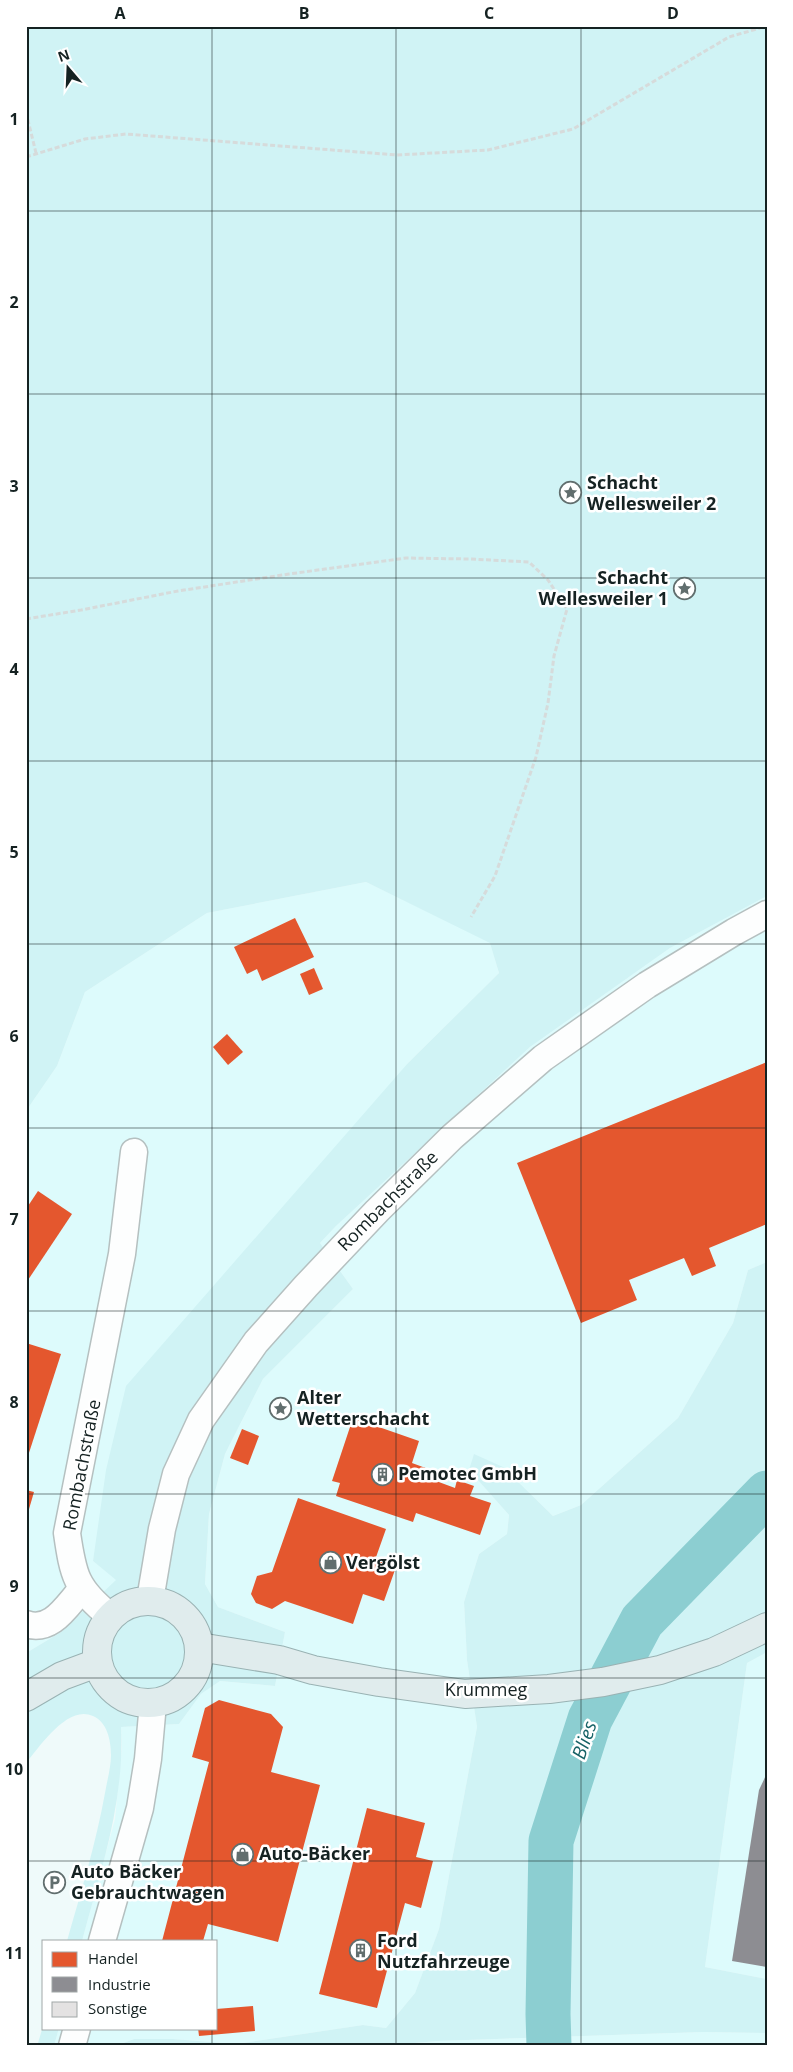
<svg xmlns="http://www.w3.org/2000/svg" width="793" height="2072" viewBox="0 0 793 2072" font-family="'Open Sans',sans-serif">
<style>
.built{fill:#ddfbfc}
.green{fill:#d0f3f5}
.shops{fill:#e4572e}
.industry{fill:#8d8d92}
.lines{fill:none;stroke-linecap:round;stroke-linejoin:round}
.river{stroke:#8cced1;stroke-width:45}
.building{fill:#e4e2e2}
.minor-casing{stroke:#b5c0c0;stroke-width:29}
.major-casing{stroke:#99b2b3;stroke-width:30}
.path{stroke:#d6dbdb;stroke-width:3;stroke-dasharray:5 2.5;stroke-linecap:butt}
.minor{stroke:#fdfefe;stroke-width:26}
.major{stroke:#e0eced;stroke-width:28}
.grid{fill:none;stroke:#152222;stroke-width:1;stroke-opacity:0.55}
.labels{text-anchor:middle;stroke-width:5;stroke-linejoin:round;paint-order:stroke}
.poi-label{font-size:18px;font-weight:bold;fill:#152222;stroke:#fff;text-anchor:start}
.street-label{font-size:18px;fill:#152222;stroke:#fff}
.water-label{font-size:19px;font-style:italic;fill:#176266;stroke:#fff}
.neatline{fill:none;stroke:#152222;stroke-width:2}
.grid-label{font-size:16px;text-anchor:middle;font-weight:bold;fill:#152222}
</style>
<rect width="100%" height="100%" fill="#effafa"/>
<!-- built -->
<g class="built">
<polygon points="366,882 490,942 499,973 408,1063 98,1534 93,1561 117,1580 61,1632 26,1653 26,1111 57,1066 85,992 207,913"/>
<polygon points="767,896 767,1262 748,1270 733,1323 678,1418 581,1505 553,1516 503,1467 470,1471 509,1515 507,1534 479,1554 464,1602 467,1660 477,1727 439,1929 415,1993 386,2028 363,2025 236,2044 173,2039 134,2039 115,2046 54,2046 59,2028 216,2028 216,1941 82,1941 115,1819 122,1747 121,1727 179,1724 201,1694 220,1681 275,1686 285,1632 218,1607 205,1584 209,1514 225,1454 263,1379 353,1289 320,1243 336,1226 530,1047 670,948"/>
<polygon points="767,1652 767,1979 705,1967 747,1663"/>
<polygon points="703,2032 767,2033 767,2046 380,2046 438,2041"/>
</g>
<!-- green -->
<g class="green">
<path d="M26,26H767V896L670,948L530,1047L336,1226L320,1243L353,1289L263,1379L225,1454L209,1514L205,1584L218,1607L285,1632L275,1686L220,1681L201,1694L179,1724L121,1727C125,1800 101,1870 82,1941H67C81,1892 96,1843 105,1793C107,1781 111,1767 111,1755C111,1740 107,1722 93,1716C68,1704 40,1746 26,1763V1653L61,1632L116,1580L93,1561L106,1470L126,1386L408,1063L499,973L490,943L366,882L207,913L85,992L57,1066L26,1111Z"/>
<polygon points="767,1262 767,1652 747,1663 705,1967 767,1979 767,2033 703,2032 438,2041 380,2046 115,2046 134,2039 173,2039 236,2044 363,2025 386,2028 415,1993 439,1929 477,1727 467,1660 464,1602 479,1554 507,1534 509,1515 469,1470 474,1454 503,1467 553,1516 581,1505 678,1418 733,1323 748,1270"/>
<polygon points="44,2023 44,2028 59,2028 54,2046 26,2046 26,2044 38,2043"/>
</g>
<!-- shops -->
<g class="shops">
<polygon points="295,918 314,957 262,981 257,969 247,974 234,947"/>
<polygon points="314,968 323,989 309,995 300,974"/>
<polygon points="227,1034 243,1052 228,1065 213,1047"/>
<polygon points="767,1062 767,1224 709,1248 716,1266 692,1276 684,1258 629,1280 637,1300 581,1323 517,1163"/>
<polygon points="38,1191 72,1214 26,1283 26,1209"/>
<polygon points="26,1343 61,1354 27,1459 26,1459"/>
<polygon points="353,1418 419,1441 412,1463 431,1470 428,1478 455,1488 457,1480 474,1486 470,1496 491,1503 480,1535 416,1513 413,1522 336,1496 340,1483 332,1481"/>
<polygon points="242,1429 259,1436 248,1465 230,1458"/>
<polygon points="26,1490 34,1492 27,1516 26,1516"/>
<polygon points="298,1498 386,1529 375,1560 396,1567 384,1601 363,1594 353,1624 285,1601 272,1609 256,1603 251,1594 257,1576 272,1572"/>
<polygon points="219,1700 271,1714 283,1727 271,1772 320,1785 278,1942 208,1924 203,1941 162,1941 209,1762 192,1757 205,1708"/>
<polygon points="367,1808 425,1823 416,1857 433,1861 421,1908 405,1903 377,2008 319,1994"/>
<polygon points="253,2006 255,2031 199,2036 198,2028 216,2028 216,2009"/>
</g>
<!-- industry -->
<polygon class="industry" points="767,1773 767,1967 732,1961 759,1790"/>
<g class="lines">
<!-- river -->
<polyline class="river" points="549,2046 548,2014 551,1841 590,1719 642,1621 767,1493"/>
</g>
<!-- building -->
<polygon class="building" points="26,1882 29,1892 26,1899"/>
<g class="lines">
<defs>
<g id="minor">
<polyline points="150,1600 162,1529 176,1474 201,1420 256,1342 306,1286 377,1211 452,1137 543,1058 647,985 734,932 767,914"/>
<path d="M110,1616C76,1589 73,1575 67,1533L122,1254L134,1152"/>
<path d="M26,1624C52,1633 67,1605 82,1589"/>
<polyline points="102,1941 140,1808 148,1759 153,1703"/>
<polyline points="72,2046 77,2028"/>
</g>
<g id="major">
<circle cx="148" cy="1652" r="51"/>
<polyline points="199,1647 279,1660 313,1670 379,1682 465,1694 549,1689 603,1682 660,1670 714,1652 767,1627"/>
<polyline points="26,1697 62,1676 97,1663"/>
</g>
</defs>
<!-- minor casing -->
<use href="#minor" class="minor-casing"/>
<!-- major casing -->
<use href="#major" class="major-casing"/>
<!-- path -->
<g class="path">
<polyline points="26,112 36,153"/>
<polyline points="26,157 85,139 126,134 397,155 488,150 573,129 729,37 767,26"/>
<polyline points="26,619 81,610 178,591 289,574 406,558 470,559 529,562 548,580 567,609 554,656 548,703 536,757 495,876 471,917"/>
</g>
<!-- minor -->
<use href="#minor" class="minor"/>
<!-- major -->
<use href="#major" class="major"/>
</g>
<!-- grid -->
<path class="grid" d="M212,26V1941M396,26V2046M581,26V2046M26,211H767M26,394H767M26,578H767M26,761H767M26,944H767M26,1128H767M26,1311H767M26,1494H767M26,1678H767M26,1861H767M212,2028V2046"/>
<!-- icons -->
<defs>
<symbol id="sight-ring" viewBox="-11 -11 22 22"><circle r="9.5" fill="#fff" stroke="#616e6e" stroke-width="1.5"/><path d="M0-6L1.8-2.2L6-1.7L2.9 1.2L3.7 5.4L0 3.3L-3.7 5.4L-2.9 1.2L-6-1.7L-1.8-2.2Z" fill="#616e6e"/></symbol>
<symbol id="building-ring" viewBox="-11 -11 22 22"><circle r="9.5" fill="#fff" stroke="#616e6e" stroke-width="1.5"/><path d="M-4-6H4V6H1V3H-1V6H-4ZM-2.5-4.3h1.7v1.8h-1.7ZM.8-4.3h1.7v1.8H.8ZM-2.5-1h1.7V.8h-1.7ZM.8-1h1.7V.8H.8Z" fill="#616e6e"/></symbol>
<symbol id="shop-ring" viewBox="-11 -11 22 22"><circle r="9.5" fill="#fff" stroke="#616e6e" stroke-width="1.5"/><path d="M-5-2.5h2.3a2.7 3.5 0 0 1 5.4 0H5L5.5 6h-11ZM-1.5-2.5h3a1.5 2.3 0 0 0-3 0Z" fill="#616e6e"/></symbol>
<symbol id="parking-ring" viewBox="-11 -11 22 22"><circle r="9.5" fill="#fff" stroke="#616e6e" stroke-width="1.5"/><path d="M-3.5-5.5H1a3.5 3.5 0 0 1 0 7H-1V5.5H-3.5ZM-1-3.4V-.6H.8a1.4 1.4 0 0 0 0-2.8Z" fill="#616e6e"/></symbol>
</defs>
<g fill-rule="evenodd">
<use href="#sight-ring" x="558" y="480" width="25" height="25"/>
<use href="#sight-ring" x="672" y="576" width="25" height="25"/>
<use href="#sight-ring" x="268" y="1396" width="25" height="25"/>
<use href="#building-ring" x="370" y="1462" width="25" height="25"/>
<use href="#shop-ring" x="318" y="1550" width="25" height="25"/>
<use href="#shop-ring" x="230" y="1842" width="25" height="25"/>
<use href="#parking-ring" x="42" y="1870" width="25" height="25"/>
<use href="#building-ring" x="348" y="1938" width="25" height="25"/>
</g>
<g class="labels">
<!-- poi labels -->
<g class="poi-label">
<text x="587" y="489">Schacht<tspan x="587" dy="21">Wellesweiler 2</tspan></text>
<text x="668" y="584" text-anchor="end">Schacht<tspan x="668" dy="21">Wellesweiler 1</tspan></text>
<text x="297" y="1404">Alter<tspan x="297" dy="21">Wetterschacht</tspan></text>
<text x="398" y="1480">Pemotec GmbH</text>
<text x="346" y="1569">Vergölst</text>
<text x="259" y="1860">Auto-Bäcker</text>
<text x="71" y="1878">Auto Bäcker<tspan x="71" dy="21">Gebrauchtwagen</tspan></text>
<text x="377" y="1947">Ford<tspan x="377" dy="21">Nutzfahrzeuge</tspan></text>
</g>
<!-- street labels -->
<g class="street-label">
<text transform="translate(388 1201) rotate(-45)" y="6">Rombachstraße</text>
<text transform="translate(82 1465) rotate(-79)" y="6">Rombachstraße</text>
<text x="486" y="1696">Krummeg</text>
</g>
<!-- water labels -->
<g class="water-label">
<text transform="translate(584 1740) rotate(-71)" y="7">Blies</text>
</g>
</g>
<!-- border -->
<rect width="793" height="2072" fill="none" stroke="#ffffff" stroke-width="55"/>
<!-- legend -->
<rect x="42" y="1940" width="175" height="90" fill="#ffffff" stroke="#a1a7a7"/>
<rect x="52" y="1952" width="25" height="15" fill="#e4572e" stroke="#a1a7a7"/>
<text x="88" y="1964" font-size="15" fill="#152222">Handel</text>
<rect x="52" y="1977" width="25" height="15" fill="#8d8d92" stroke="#a1a7a7"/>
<text x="88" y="1990" font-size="15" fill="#152222">Industrie</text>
<rect x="52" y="2002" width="25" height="15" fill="#e4e2e2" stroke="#a1a7a7"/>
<text x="88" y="2014" font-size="15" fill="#152222">Sonstige</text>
<!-- north arrow -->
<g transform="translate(68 68) rotate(341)" stroke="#ffffff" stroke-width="4" paint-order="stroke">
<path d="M0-4L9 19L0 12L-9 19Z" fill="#152222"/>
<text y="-8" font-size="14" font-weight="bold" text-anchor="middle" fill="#152222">N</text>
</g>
<rect x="28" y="28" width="738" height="2016" class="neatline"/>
<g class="grid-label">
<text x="120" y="19">A</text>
<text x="304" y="19">B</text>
<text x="489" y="19">C</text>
<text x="673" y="19">D</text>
<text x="14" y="125">1</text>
<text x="14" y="308">2</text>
<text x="14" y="492">3</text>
<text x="14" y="675">4</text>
<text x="14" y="858">5</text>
<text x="14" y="1042">6</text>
<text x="14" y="1225">7</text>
<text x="14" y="1408">8</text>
<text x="14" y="1592">9</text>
<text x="14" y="1775">10</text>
<text x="14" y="1959">11</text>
</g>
</svg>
